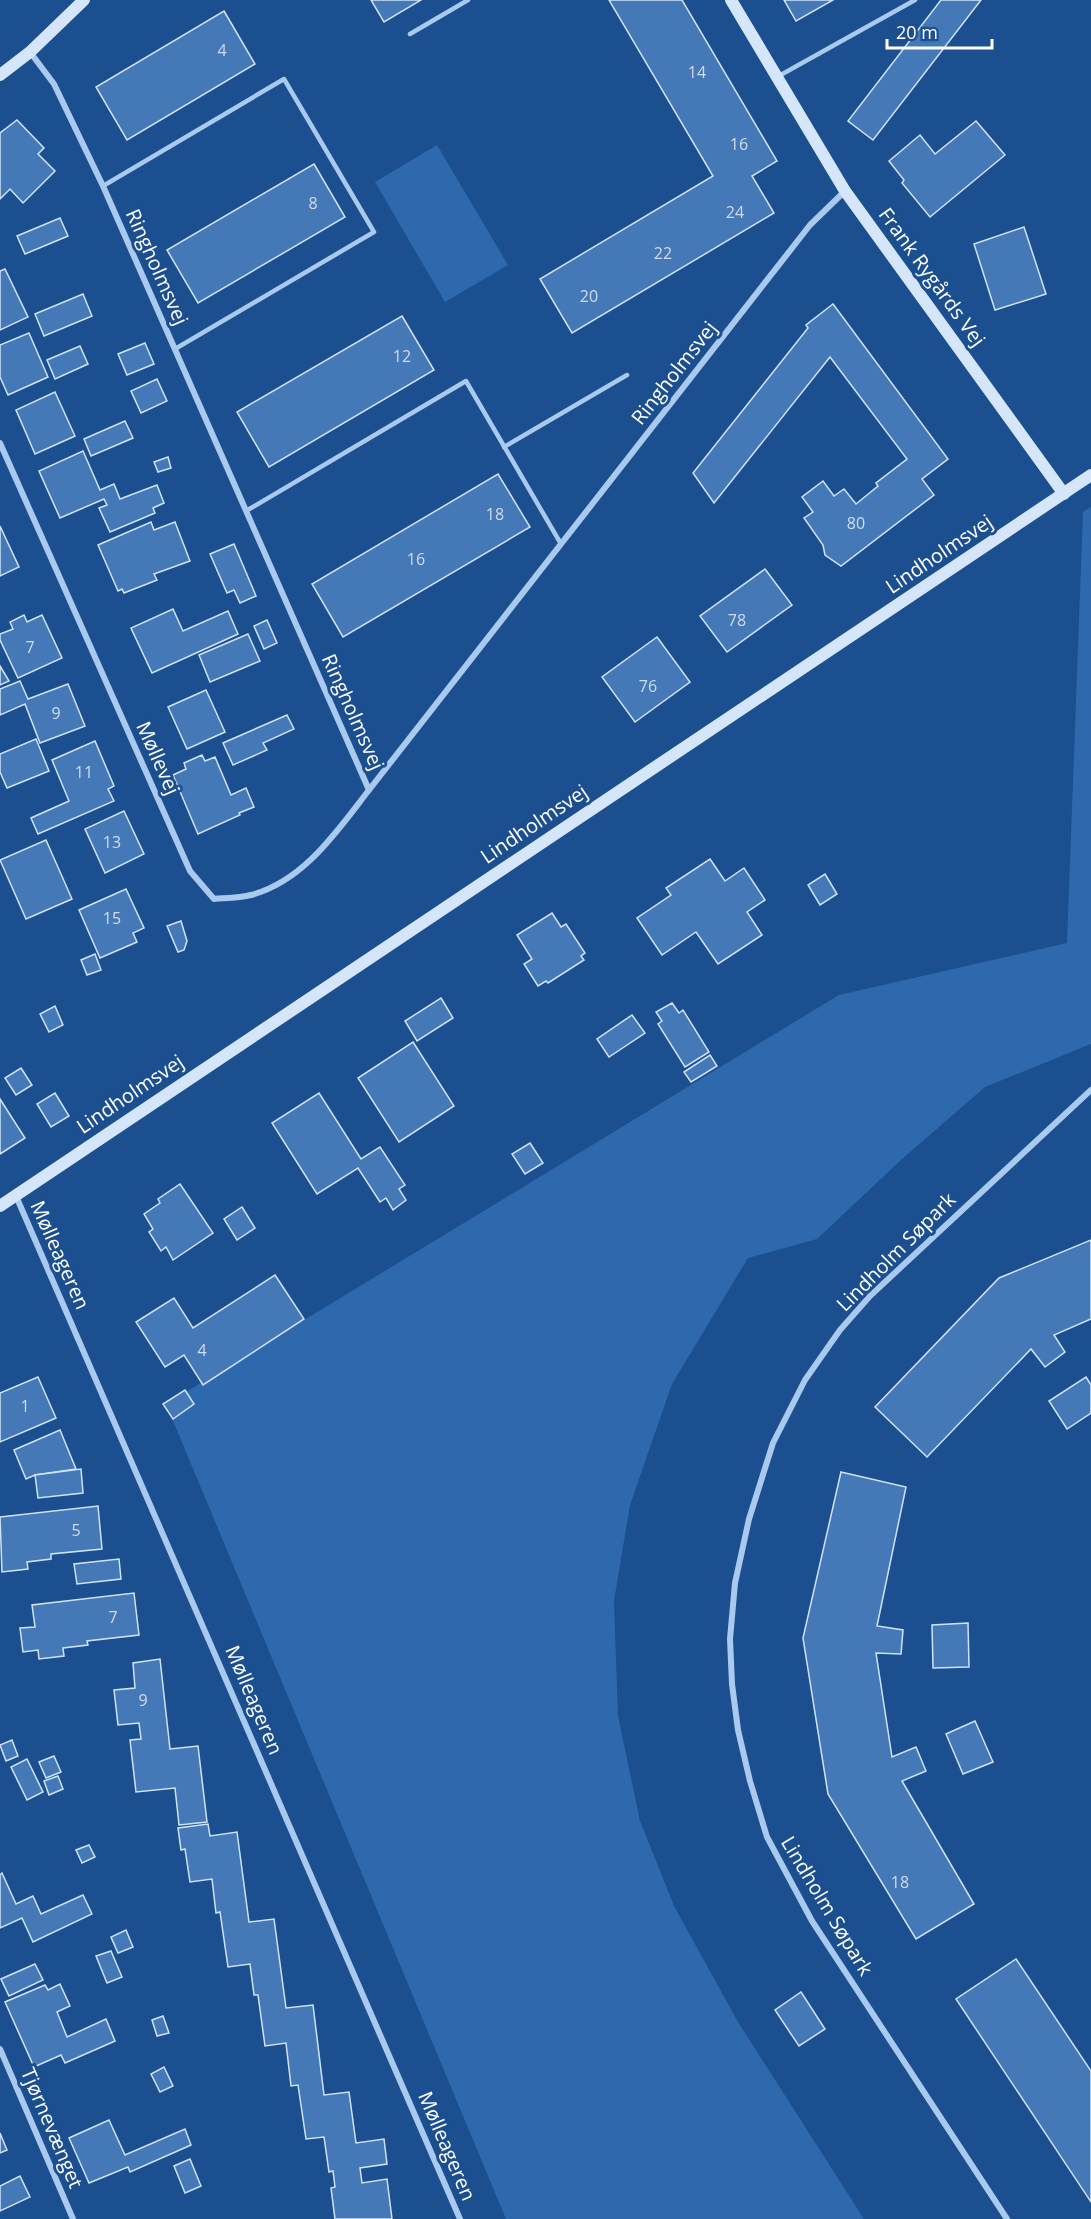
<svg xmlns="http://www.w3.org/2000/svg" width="1091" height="2219" viewBox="0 0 1091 2219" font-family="'Open Sans',sans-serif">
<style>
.green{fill:#2e69ad}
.building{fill:#4478b7;stroke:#cfe3fa;stroke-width:1.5}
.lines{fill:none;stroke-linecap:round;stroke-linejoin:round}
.lane{stroke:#a9c9ee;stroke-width:4.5}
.street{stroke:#a9c9ee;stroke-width:6}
.secondary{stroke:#d6e6fa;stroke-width:12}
.labels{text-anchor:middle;stroke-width:6;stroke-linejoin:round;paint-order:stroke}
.number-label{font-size:16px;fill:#d0dded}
.street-label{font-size:20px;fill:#fff;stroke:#1b4f8f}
</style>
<rect width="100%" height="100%" fill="#1b4f8f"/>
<!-- green -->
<g class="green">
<polygon points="437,145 508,265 445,302 375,182"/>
<polygon points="1091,507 1091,1044 985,1087 901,1160 817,1239 748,1258 672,1384 630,1505 614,1601 618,1716 640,1821 674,1906 738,2022 864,2219 506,2219 166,1404 839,995 1067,943 1083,512"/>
</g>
<!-- building -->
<g class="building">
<polygon points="371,0 421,0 384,22"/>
<polygon points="609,0 682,0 777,161 752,176 774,213 572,333 540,279 713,176"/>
<polygon points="784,0 833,0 796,21"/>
<polygon points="941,0 981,0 873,140 848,121"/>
<polygon points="224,11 255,64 127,140 96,87"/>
<polygon points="17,120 44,148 38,154 55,171 23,203 10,189 0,199 0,133"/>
<polygon points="976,121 1005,155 930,217 902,183 904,180 889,161 920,135 935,154"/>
<polygon points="314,164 345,217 198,303 167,250"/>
<polygon points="60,218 68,236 25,254 17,236"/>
<polygon points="1024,227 1046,294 995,310 974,244"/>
<polygon points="5,269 28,317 0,330 0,271"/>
<polygon points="83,294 92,316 44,336 35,314"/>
<polygon points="833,304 948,459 922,479 934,495 841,566 825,555 823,545 804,518 813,512 802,497 823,481 834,496 844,489 856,504 878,486 876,483 907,459 830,357 714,503 693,473 808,328 806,325"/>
<polygon points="402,316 434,370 269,467 237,412"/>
<polygon points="29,333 48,377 8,395 0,377 0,345"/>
<polygon points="145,343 154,364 127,375 118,354"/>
<polygon points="80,346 88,364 55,379 47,360"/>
<polygon points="157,379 167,401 141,413 131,391"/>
<polygon points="55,392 75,436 35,454 16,410"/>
<polygon points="125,421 133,438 91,456 84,439"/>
<polygon points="83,451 100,490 114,484 120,499 157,485 164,503 153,508 155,513 110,532 99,508 107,505 104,499 60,518 39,471"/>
<polygon points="168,457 171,468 158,472 154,462"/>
<polygon points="498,474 530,527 343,637 312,584"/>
<polygon points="151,522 154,530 175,522 190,561 154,574 157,580 124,593 122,589 118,591 98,545"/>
<polygon points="0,526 19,567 0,576"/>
<polygon points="234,544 256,596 240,603 234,590 227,593 210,554"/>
<polygon points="765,569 792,605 727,652 700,616"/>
<polygon points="173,609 183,631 228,611 238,634 152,673 131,628"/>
<polygon points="24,615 27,622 42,615 62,658 18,678 0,640 0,634 13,629 10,622"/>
<polygon points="267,620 277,643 264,649 254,626"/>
<polygon points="248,634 260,661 210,682 199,655"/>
<polygon points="657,637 690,682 635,722 602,677"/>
<polygon points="0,666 9,681 0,685"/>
<polygon points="20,681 28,699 68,684 85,726 40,743 25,704 0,715 0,689"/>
<polygon points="206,690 225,732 187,749 168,707"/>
<polygon points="287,715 294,729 263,743 267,750 233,765 223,743"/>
<polygon points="36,739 49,771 7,788 0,772 0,754"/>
<polygon points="95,741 114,786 108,789 114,801 38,834 31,818 69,801 52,760"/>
<polygon points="202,755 205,761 215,757 231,795 246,788 254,807 239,813 240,815 198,834 173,775 186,769 184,763"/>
<polygon points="124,811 144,854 105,873 85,829"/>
<polygon points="46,840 72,899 26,919 0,860"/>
<polygon points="710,859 725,881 744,868 765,900 747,912 762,935 718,964 696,932 662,955 637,918 671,895 666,888"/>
<polygon points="825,874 837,894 820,905 808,885"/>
<polygon points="126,889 144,928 133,933 137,942 100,958 79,910"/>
<polygon points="552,913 561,927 566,924 585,953 581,956 584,960 548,983 546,981 538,986 524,964 532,959 517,935"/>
<polygon points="181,921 187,941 184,950 178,952 167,926"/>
<polygon points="95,954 101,970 87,975 81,960"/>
<polygon points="441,998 453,1018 417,1041 405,1021"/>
<polygon points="672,1003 679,1013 683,1010 709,1052 685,1067 658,1024 662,1021 656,1012"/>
<polygon points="55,1006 63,1025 49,1032 40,1014"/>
<polygon points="632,1015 645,1033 609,1057 597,1039"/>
<polygon points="413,1042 454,1106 399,1142 358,1078"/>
<polygon points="710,1055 717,1066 691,1082 684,1072"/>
<polygon points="21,1068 32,1085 16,1095 5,1078"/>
<polygon points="55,1093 69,1116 51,1127 37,1104"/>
<polygon points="319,1093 361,1159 380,1147 405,1185 399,1189 406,1200 393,1210 386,1198 380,1202 358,1168 317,1194 272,1123"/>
<polygon points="0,1099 25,1138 0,1154"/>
<polygon points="530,1143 543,1163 525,1174 512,1154"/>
<polygon points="180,1184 213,1233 173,1260 166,1247 161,1251 149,1232 153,1229 144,1214 160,1203 158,1199"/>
<polygon points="242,1207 255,1228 237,1240 224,1219"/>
<polygon points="1091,1240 1091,1319 1054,1335 1065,1352 1045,1367 1031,1349 927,1457 875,1407 999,1278"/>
<polygon points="275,1275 304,1319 203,1385 184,1355 165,1367 136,1322 174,1298 193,1328"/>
<polygon points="38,1377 56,1418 0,1442 0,1393"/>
<polygon points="1086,1377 1091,1385 1091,1413 1067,1429 1049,1401"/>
<polygon points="185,1390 194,1404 173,1419 163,1404"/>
<polygon points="60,1430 76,1469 35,1475 26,1479 14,1450"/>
<polygon points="81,1469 83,1493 38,1498 35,1475"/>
<polygon points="841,1472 906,1487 877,1626 903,1630 901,1654 876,1653 892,1757 916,1747 926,1771 902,1781 974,1904 916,1939 828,1794 803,1638"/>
<polygon points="98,1506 102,1549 51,1554 51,1559 27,1562 28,1569 2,1572 0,1517"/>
<polygon points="119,1559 121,1579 77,1584 74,1564"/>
<polygon points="134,1593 139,1635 87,1641 88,1645 63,1648 64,1656 39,1659 38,1650 23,1652 20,1628 35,1627 32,1605"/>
<polygon points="968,1623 969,1667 933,1668 932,1625"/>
<polygon points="160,1659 170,1749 198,1746 207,1822 179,1825 175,1788 136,1792 130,1740 141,1739 139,1723 118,1725 114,1690 135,1688 133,1663"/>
<polygon points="975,1721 993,1762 963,1774 946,1734"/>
<polygon points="12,1740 18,1756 6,1761 0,1745"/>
<polygon points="54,1756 61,1772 46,1778 39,1762"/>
<polygon points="27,1759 43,1792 27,1800 11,1767"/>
<polygon points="58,1776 63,1789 49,1795 44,1781"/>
<polygon points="208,1824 210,1836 237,1832 249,1922 274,1919 286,2008 313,2005 324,2095 349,2092 356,2143 384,2139 387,2164 360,2168 362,2183 387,2179 392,2219 335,2219 331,2188 335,2187 333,2171 329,2172 324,2137 306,2139 298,2085 291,2086 286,2043 265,2046 258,1995 254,1995 250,1964 228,1967 220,1912 216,1913 212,1879 190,1882 185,1849 181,1850 178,1828"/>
<polygon points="89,1845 95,1857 82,1863 76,1850"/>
<polygon points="2,1873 16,1904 33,1896 41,1914 83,1895 92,1914 33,1942 22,1918 0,1928 0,1875"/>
<polygon points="126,1930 133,1947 118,1953 111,1937"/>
<polygon points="111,1951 122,1977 107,1983 96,1956"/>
<polygon points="1016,1959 1091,2071 1091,2202 956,1999"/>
<polygon points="35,1964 43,1980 9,1996 1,1979"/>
<polygon points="60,1984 70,2006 57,2012 67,2037 106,2019 115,2041 65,2063 61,2055 34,2067 5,2002 45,1985 48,1990"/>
<polygon points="801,1992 825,2029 799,2046 775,2010"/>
<polygon points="163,2016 169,2033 157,2036 152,2020"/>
<polygon points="164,2067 173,2086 160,2092 151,2074"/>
<polygon points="109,2120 125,2155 185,2129 191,2145 130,2172 128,2167 89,2183 69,2138"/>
<polygon points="0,2133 7,2150 0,2153"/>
<polygon points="190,2159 201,2186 185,2193 174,2166"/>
<polygon points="20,2176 30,2197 0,2211 0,2186"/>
</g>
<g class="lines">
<!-- lane -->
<g class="lane">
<polyline points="410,34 468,0"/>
<polyline points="777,77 915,0"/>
<polyline points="103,186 284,79 374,232 175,349"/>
<polyline points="504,447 627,375"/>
<polyline points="246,511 466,381 561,544"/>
</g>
<!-- street -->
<g class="street">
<polyline points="30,52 54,84 103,186 369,790 810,225 845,191"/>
<path d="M0,443L190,871L214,899C226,898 239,898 251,895C304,881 337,831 369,790"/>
<polyline points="16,1196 460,2219"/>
<polyline points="0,2049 73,2219"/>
<polyline points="1007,2219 812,1921 767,1837 750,1781 738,1730 732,1684 730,1639 735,1583 749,1519 773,1443 805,1380 840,1330 870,1296 1091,1090"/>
</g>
<!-- secondary -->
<g class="secondary">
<polyline points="731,0 845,191 1064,494"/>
<polyline points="0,75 30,52 84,0"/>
<polyline points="0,1206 1091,475"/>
</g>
</g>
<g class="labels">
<!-- number labels -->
<g class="number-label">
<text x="222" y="56">4</text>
<text x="697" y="78">14</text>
<text x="739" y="150">16</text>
<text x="313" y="209">8</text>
<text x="735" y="218">24</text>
<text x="663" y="259">22</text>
<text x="589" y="302">20</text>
<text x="402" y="362">12</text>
<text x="495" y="520">18</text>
<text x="856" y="529">80</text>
<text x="416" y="565">16</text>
<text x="737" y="626">78</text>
<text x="30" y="653">7</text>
<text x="648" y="692">76</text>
<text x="56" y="719">9</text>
<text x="84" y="778">11</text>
<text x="112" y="848">13</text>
<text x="112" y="924">15</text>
<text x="202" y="1356">4</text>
<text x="25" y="1412">1</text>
<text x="76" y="1536">5</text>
<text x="113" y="1623">7</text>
<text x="143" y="1706">9</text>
<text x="900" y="1888">18</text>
</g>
<!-- street labels -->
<g class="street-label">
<text transform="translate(157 267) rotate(66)" y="7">Ringholmsvej</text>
<text transform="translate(932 277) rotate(54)" y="7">Frank Rygårds Vej</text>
<text transform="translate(674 373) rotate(-52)" y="7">Ringholmsvej</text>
<text transform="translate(939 554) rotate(-34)" y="7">Lindholmsvej</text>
<text transform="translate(353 712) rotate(66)" y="7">Ringholmsvej</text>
<text transform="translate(158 758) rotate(66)" y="7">Møllevej</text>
<text transform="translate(534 824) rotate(-34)" y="7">Lindholmsvej</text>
<text transform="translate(130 1094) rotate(-34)" y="7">Lindholmsvej</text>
<text transform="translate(896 1252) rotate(-45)" y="7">Lindholm Søpark</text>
<text transform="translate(60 1255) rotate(66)" y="7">Mølleageren</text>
<text transform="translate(254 1700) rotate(67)" y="7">Mølleageren</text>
<text transform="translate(827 1906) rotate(59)" y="7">Lindholm Søpark</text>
<text transform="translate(52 2128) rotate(67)" y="7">Tjørnevænget</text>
<text transform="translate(447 2146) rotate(67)" y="7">Mølleageren</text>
</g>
</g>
<!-- scale -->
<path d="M887 39v9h105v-9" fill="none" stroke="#ffffff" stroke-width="3"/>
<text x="896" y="39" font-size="18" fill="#ffffff" stroke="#1b4f8f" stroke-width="4.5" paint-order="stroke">20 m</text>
</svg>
